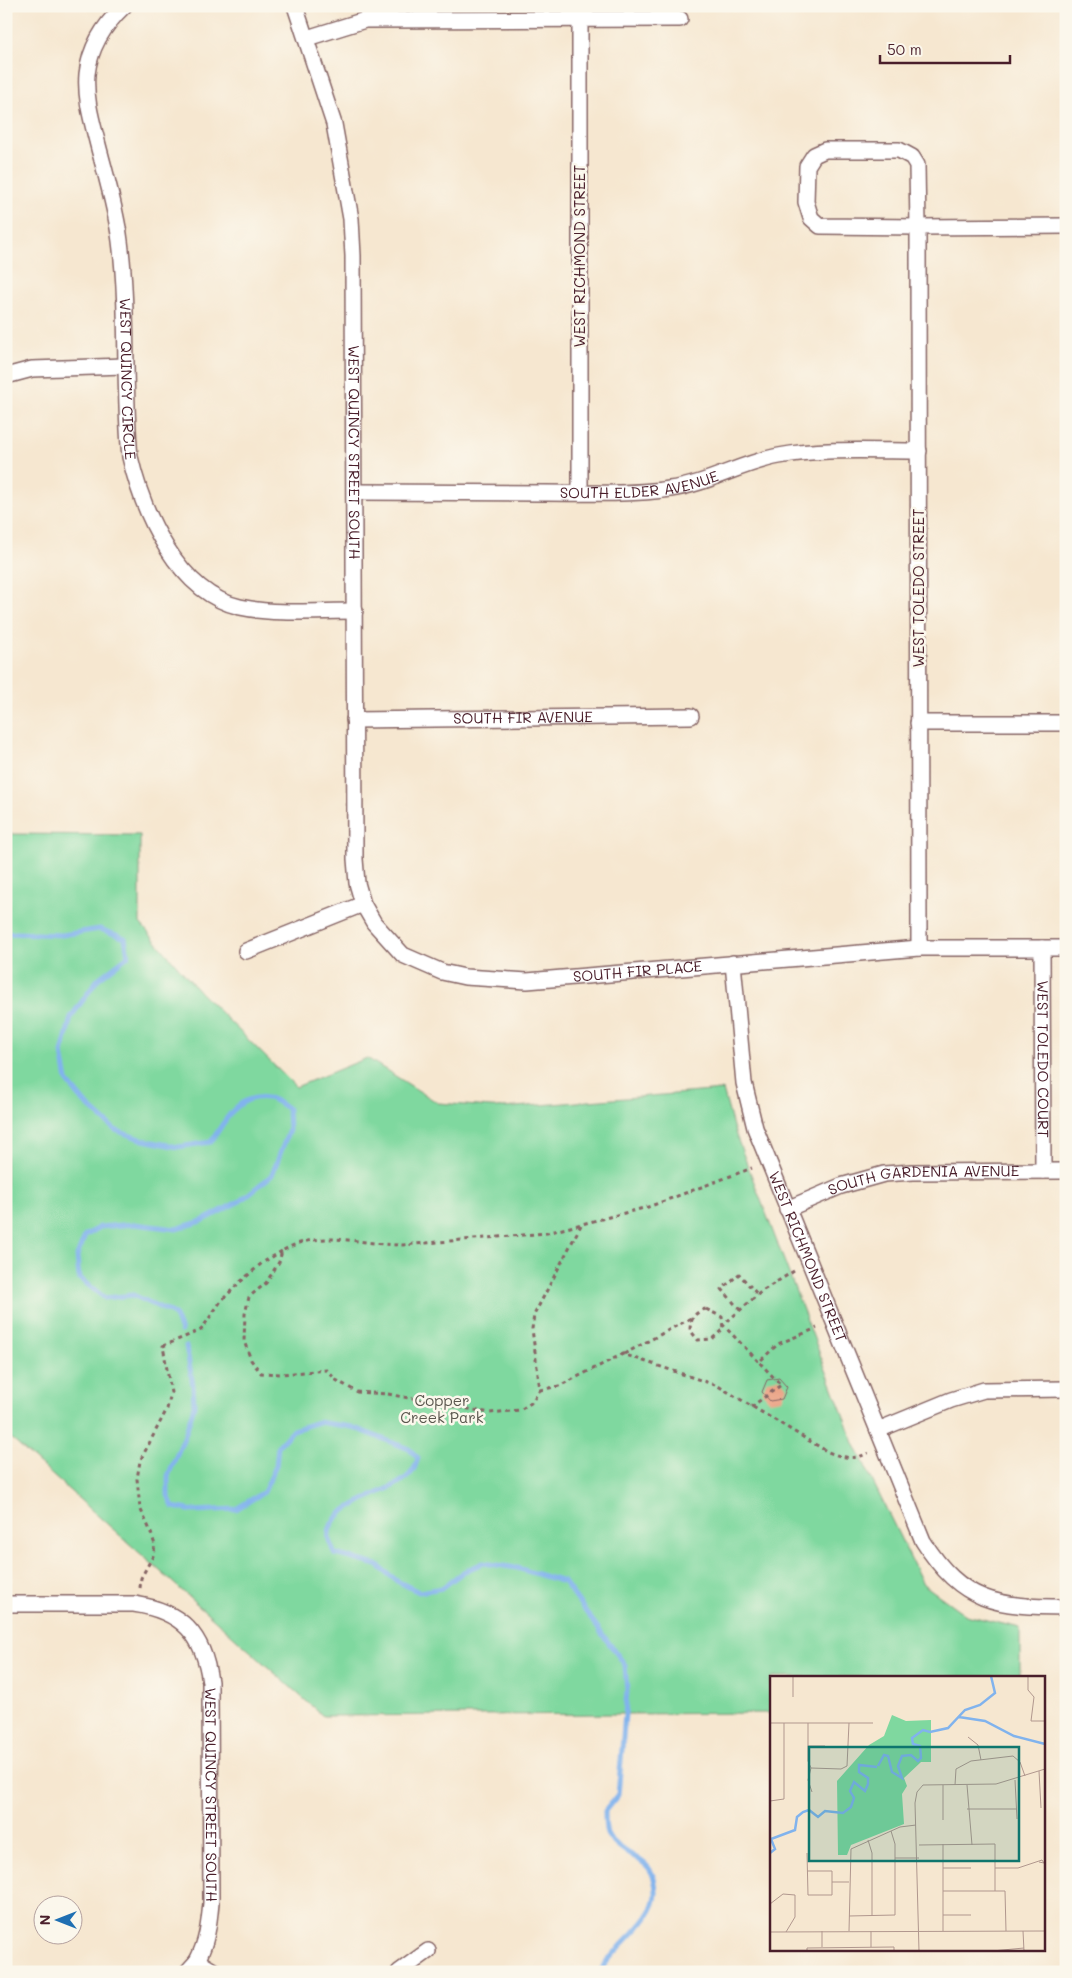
<svg xmlns="http://www.w3.org/2000/svg" width="1072" height="1978" viewBox="0 0 1072 1978" font-family="Mali,sans-serif">
<style>
.green{fill:#7fd89f;stroke:#647c65}
.lines{fill:none;stroke-linecap:round;stroke-linejoin:round}
.stream{stroke:#81b3ed;stroke-width:5}
.building{fill:#eba487}
.minor-casing{stroke:#866565;stroke-width:18}
.path{stroke:#866565;stroke-width:3;stroke-dasharray:4 4;stroke-linecap:butt}
.minor{stroke:#fff;stroke-width:15}
.labels{text-anchor:middle;stroke-width:5;stroke-linejoin:round;paint-order:stroke}
.street-label{font-size:15px;fill:#4a1f2b;stroke:#fbf7ec}
.park-label{font-size:15px;fill:#5a564e;stroke:#fbf7ec}
.inset-river{fill:none;stroke:#81b3ed;stroke-width:2.5}
.inset-road{fill:none;stroke:#b1978e;stroke-width:1}
.view{fill:#0f766e;fill-opacity:0.15;stroke:#0f766e;stroke-width:2.5}
.inset-edge{fill:none;stroke:#4a1f2b;stroke-width:2.5}
</style>
<rect width="100%" height="100%" fill="#fbf7ec"/>
<filter id="ink" filterUnits="userSpaceOnUse"><feTurbulence type="fractalNoise" baseFrequency=".02" numOctaves="2"/><feDisplacementMap in="SourceGraphic" scale="10" xChannelSelector="R" yChannelSelector="G"/><feConvolveMatrix kernelMatrix="1 2 1 2 8 2 1 2 1" color-interpolation-filters="sRGB"/></filter>
<filter id="wash" filterUnits="userSpaceOnUse"><feTurbulence type="fractalNoise" baseFrequency=".0096" numOctaves="4" result="noise"/><feDisplacementMap in="SourceGraphic" scale="20" xChannelSelector="R" yChannelSelector="G"/><feGaussianBlur stdDeviation="1.12" result="paint"/><feColorMatrix in="noise" values="0 0 0 0 0 0 0 0 0 0 0 0 0 0 0 0 0 1.4 0 .05"/><feComposite in="paint" operator="in"/></filter>
<g filter="url(#wash)">
<rect width="100%" height="100%" fill="#f6e7d0"/>
<!-- green -->
<polygon class="green" points="6,834 140,835 140,923 200,992 296,1087 367,1058 438,1103 504,1108 723,1090 734,1130 854,1443 923,1584 966,1615 1020,1628 1020,1677 771,1677 771,1713 323,1716 6,1434"/>
<g class="lines">
<!-- stream -->
<g class="stream">
<path d="M6,934L17,933L62,935L100,929L125,938L128,956L98,979L71,1017L62,1053L67,1081L84,1102L115,1130L143,1140L178,1147L211,1142C225,1121 237,1094 267,1098C274,1098 282,1105 288,1109L289,1130L272,1175L240,1201L202,1221L176,1229L134,1224L100,1227L85,1236L77,1256L79,1278L105,1298L133,1295L174,1314L181,1331"/>
<path d="M186,1346L193,1385L194,1406L185,1435L168,1476V1495L173,1507L194,1511L236,1509L264,1492L276,1466L278,1446L293,1430L318,1422L352,1427L409,1449L418,1458C416,1463 415,1469 412,1472C395,1495 323,1503 329,1540C330,1544 333,1550 335,1554L377,1565L397,1581L419,1592L442,1588L463,1572L483,1563L517,1568L564,1582L625,1665L627,1691L618,1795L605,1811C605,1818 605,1827 607,1834C608,1837 612,1840 615,1843C633,1861 655,1858 656,1892C657,1920 613,1947 600,1972"/>
</g>
</g>
<g id="blocks">
<!-- building -->
<polygon class="building" points="779,1378 787,1387 782,1399 770,1401 762,1392 767,1380"/>
</g>
</g>
<g filter="url(#ink)">
<use href="#blocks" fill-opacity="0" stroke="#866565" stroke-width="1"/>
<g class="lines">
<defs>
<g id="minor">
<path id="s1" d="M124,6C104,25 90,46 87,74C85,99 92,121 98,145C106,176 116,209 120,241C129,312 123,385 130,457C143,513 178,593 240,607C276,615 317,611 355,611"/>
<path id="s2" d="M295,6L334,124L351,219L353,256L355,859L357,883L363,904L374,923L403,955L442,972L465,977L527,981L919,948H1066"/>
<polyline points="580,19 580,493"/>
<polyline points="307,38 365,20 680,19"/>
<polygon points="825,150 899,150 912,157 917,165 918,227 820,226 811,218 806,202 807,166 814,155"/>
<polyline points="6,376 32,369 125,366"/>
<path id="s3" d="M355,492C418,492 481,493 545,493C586,493 629,495 670,489C708,484 741,463 779,456C822,448 875,451 919,451"/>
<path id="s4" d="M354,720L691,716"/>
<polyline points="918,723 1066,723"/>
<polyline points="919,948 918,227 1066,226"/>
<path id="s5" d="M1042,948L1043,1171"/>
<polyline points="246,951 363,904"/>
<path id="s6" d="M733,963L744,1083L755,1128L923,1541C962,1603 997,1607 1066,1607"/>
<path id="s7" d="M787,1209L841,1186L884,1174L913,1172L1066,1171"/>
<polyline points="878,1430 951,1400 984,1390 1066,1389"/>
<path id="s8" d="M6,1604H134C182,1611 204,1635 210,1682L211,1903C209,1924 207,1942 197,1961"/>
<polyline points="187,1972 197,1961 215,1972"/>
<polyline points="399,1972 428,1951"/>
</g>
</defs>
<!-- minor casing -->
<use href="#minor" class="minor-casing"/>
<!-- path -->
<g class="path">
<path d="M581,1225L534,1315L532,1329L540,1390L531,1403L520,1410L490,1413L388,1394L357,1392L336,1380L327,1370L282,1374L261,1373L251,1360L244,1341L245,1314L249,1297L266,1283L279,1262L282,1251C320,1228 361,1245 402,1245L547,1233L648,1207L752,1168"/>
<polyline points="794,1271 762,1291 723,1325 759,1362 778,1344 817,1328"/>
<path d="M706,1309L722,1317L723,1329L712,1339L698,1340L690,1330C690,1320 695,1311 706,1309Z"/>
<polyline points="740,1310 722,1289 739,1274 758,1295"/>
<polyline points="624,1354 691,1318"/>
<path d="M540,1390L559,1386L623,1354L718,1386L828,1452C841,1457 854,1461 868,1453"/>
<polyline points="751,1407 781,1385 759,1362"/>
<polyline points="140,1588 141,1578 153,1556 155,1545 150,1530 140,1508 137,1479 140,1461 167,1409 171,1393 163,1346 201,1330 221,1301 239,1283 262,1263 282,1251"/>
</g>
<!-- minor -->
<use href="#minor" class="minor"/>
</g>
</g>
<g class="labels">
<!-- street labels -->
<g class="street-label">
<text transform="translate(580 256) rotate(-90)" y="5">WEST RICHMOND STREET</text>
<text dy="5" stroke="none"><textPath href="#s1" startOffset="388">WEST QUINCY CIRCLE</textPath></text>
<text dy="5" stroke="none"><textPath href="#s2" startOffset="454">WEST QUINCY STREET SOUTH</textPath></text>
<text dy="5" stroke="none"><textPath href="#s3" startOffset="285">SOUTH ELDER AVENUE</textPath></text>
<text transform="translate(919 588) rotate(-90)" y="5">WEST TOLEDO STREET</text>
<text dy="5" stroke="none"><textPath href="#s4" startOffset="169">SOUTH FIR AVENUE</textPath></text>
<text dy="5" stroke="none"><textPath href="#s2" startOffset="1211">SOUTH FIR PLACE</textPath></text>
<text dy="5" stroke="none"><textPath href="#s5" startOffset="111">WEST TOLEDO COURT</textPath></text>
<text dy="5" stroke="none"><textPath href="#s7" startOffset="142">SOUTH GARDENIA AVENUE</textPath></text>
<text dy="5" stroke="none"><textPath href="#s6" startOffset="306">WEST RICHMOND STREET</textPath></text>
<text dy="5" stroke="none"><textPath href="#s8" startOffset="360">WEST QUINCY STREET SOUTH</textPath></text>
</g>
<!-- park labels -->
<g class="park-label">
<text x="442" y="1406">Copper<tspan x="442" dy="17">Creek Park</tspan></text>
</g>
</g>
<!-- overview -->
<g transform="translate(770 1676)">
<rect width="275" height="275" fill="#f6e7d0"/>
<path d="M122,39L136,45L161,44V86H151L134,102L137,110L132,118L134,148L81,169L77,179H68L67,105L99,69L114,60Z" fill="#7fd89f"/>
<path class="inset-river" d="M189,41L215,45L244,60L275,68M108,90L114,79L118,80L122,96L132,102L128,90L132,80L141,79L148,85L151,82L150,70L143,68L142,62L153,54L160,56L178,52L195,34L210,29L225,17L221,0M0,177L5,173L1,163L25,154L27,141L33,136L39,134L48,141L55,135L73,137L81,131L84,122L80,115L84,106L95,115L98,108V102L89,96V89L107,91"/>
<path class="inset-road" d="M258,0V14L264,21M23,21V0M264,21L261,45H275M0,47H103M38,47V85L41,92L38,104L42,116M198,61L208,69L211,84M38,70H55M41,92L71,93L77,90L79,47M269,95L271,132M245,104L247,143M153,109L226,108L275,93M173,109V144M185,109L186,93L201,85L243,80L250,86L255,100M197,109L202,169M0,125L14,123V47M197,133H247M98,164L102,177V239M173,168V255M149,169L225,168V215M37,177L38,219H62V195H37M125,182H149M173,192H201M225,192H248L272,184L274,187L269,186M62,206H79M173,215H235L236,255M0,228L13,218L25,219V241L16,256M173,239H201M79,240L125,239V168L121,155M52,255V271M79,255L81,173L130,151L146,149M101,255V271M253,255L254,275M0,256L275,255M37,275V272L124,271V275M149,275L145,127L147,116L153,109M222,275L254,272"/>
<path class="view" d="M39,71H249V185H39Z"/>
<rect width="275" height="275" class="inset-edge"/>
</g>
<!-- margin -->
<rect width="1072" height="1978" fill="none" stroke="#fbf7ec" stroke-width="25"/>
<!-- north arrow -->
<g transform="translate(58 1920) rotate(270)"><circle r="24" fill="#fbf7ec" stroke="#b4a19f"/>
<path d="M0-4L9 19L0 12L-9 19Z" fill="#1f6fb2"/>
<text y="-8" font-size="14" font-weight="bold" text-anchor="middle" fill="#4a1f2b">N</text>
</g>
<!-- scale -->
<path d="M880 55v8h130v-8" fill="none" stroke="#4a1f2b" stroke-width="2.5"/>
<text x="887" y="55" font-size="15" fill="#4a1f2b" stroke="#fbf7ec" stroke-width="4" paint-order="stroke">50 m</text>
</svg>
